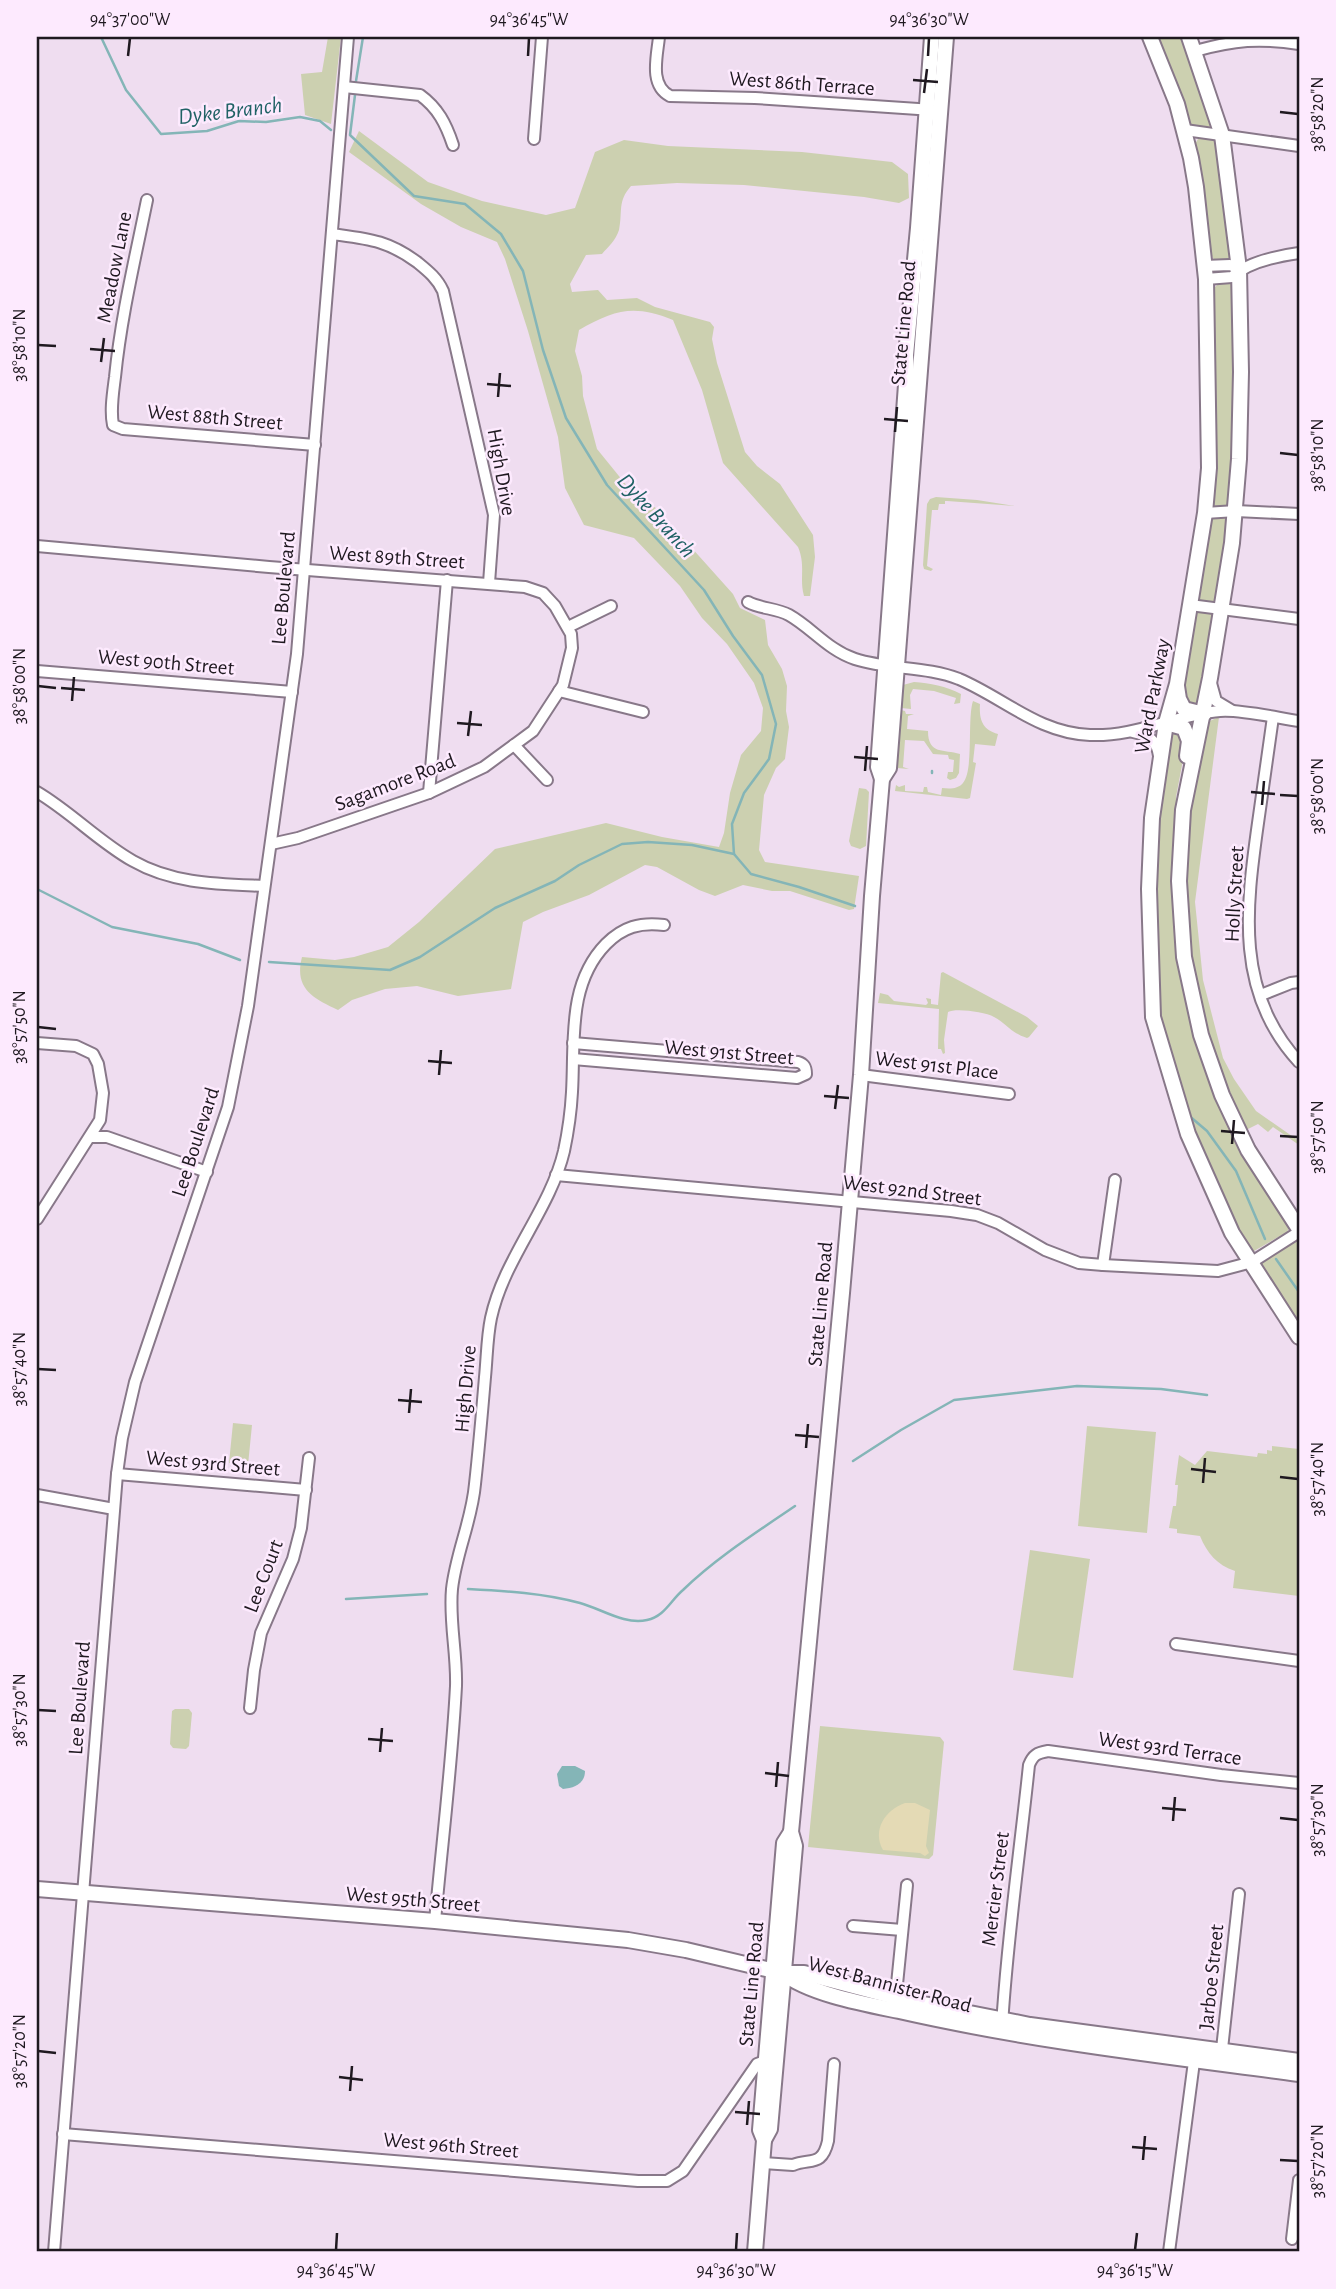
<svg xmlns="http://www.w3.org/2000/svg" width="1336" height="2289" viewBox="0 0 1336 2289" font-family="'Alegreya Sans',sans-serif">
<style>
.green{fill:#ccd0b0}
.sand{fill:#e4dab5}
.water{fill:#84b5b7}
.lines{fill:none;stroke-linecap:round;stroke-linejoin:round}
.stream{stroke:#84b5b7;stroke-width:2.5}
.minor-casing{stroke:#887889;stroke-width:14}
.major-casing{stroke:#887889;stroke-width:18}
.minor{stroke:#fff;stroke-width:10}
.major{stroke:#fff;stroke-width:14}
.ticks{fill:none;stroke:#1f1920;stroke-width:2.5}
.labels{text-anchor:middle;stroke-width:5;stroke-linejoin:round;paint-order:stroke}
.street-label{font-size:21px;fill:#1f1920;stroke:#fdeafe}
.water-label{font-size:23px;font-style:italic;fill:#206265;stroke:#fdeafe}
.neatline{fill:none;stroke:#1f1920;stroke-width:2.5}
.ticks-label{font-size:18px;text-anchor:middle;fill:#1f1920}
</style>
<rect width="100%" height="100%" fill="#efddf0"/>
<!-- green -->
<g class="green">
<polygon points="328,37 341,37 331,124 305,115 301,74 322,72"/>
<polygon points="1156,37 1182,37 1202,87 1212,124 1207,130 1195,128 1190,124"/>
<path d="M359,131L428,182L482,201L546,215L575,208L595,152L624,140L668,146L802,152L892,162L908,174L909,198L899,203L864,197L744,185L677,183L631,186C617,202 623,211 619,230C616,240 608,247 602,254L586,255L570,284L572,292L598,290L607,300L637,298L655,307L710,322L714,327L712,339L717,363L745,452L757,466L780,484L813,535L815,557L810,596H804C799,578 806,566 798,547L723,463L702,390L673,320C633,304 615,310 579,330L575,351L582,376L583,396L597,449L636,497L656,508L733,594L740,608L765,620L768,645L782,669L787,686L786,711L789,727L785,759L776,768L764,795L759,850L765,862L859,876L854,909L849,910L790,891H772L743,885L715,896L699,890L657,867L645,865L589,895L543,912L523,922L511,989L458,996L417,986L385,989L352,1000L338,1010C312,998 294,988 302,957L335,960L354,957L388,947L419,922L495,849L606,823L662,837L719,847L724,833L730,793L741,755L761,731L763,708L754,683L727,644L702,618L680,586L634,538L584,525L565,488L558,437L528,331L505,259L497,242L461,227L421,204L349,152Z"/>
<polygon points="1207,138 1217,141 1231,258 1229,261 1214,260 1209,250 1195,144 1198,139"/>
<polygon points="1231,281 1235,286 1237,310 1231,502 1228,506 1212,506 1214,430 1214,288 1219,283"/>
<polygon points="936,497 977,500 1015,506 947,501 945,501 945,504 939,504 938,510 932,510 927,566 933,569 931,571 924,569 923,565 927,504 930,499"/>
<polygon points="1212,516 1229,519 1219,601 1215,604 1199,601 1197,595 1208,523"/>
<polygon points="1198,612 1215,614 1201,702 1197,706 1188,706 1183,694 1196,615"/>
<path d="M914,682C930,683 946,686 961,694L960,703L954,704L956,698L934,691L913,689L910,695L911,709L901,708L903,685Z"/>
<path d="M973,701L980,704C979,719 982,730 998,734L995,746L975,744L973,762L976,763L970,798L967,799L895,791L896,785L899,787L905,785V791L923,792L924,787H927L928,792L941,795L942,788C950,789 958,789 963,783C974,770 967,719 973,701Z"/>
<path d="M901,710L905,711L906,714H914L908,716L907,729L928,731C928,755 944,749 960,754L959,773L956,778L950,780L947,778L948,772H953L954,760L949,759L948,755L933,754L924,741L905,740L903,767L909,769L897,768Z"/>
<path d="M1219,717L1195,902L1203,980L1223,1058L1234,1079L1256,1111L1299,1141V1145L1273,1127L1268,1132L1258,1124L1244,1131C1197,1028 1175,921 1190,808C1194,779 1200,751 1205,723Z"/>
<polygon points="1172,731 1179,731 1186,744 1176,797 1179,952 1245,1155 1289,1228 1287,1232 1254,1251 1246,1243 1236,1226 1202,1154 1163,1034 1157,1004 1155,953 1157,814 1171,733"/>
<polygon points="859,788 866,789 869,792 866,846 860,849 851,846 849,841"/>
<path d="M943,972L1027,1017L1038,1026L1029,1037L1027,1038C1011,1033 1007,1024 994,1017C985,1012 956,1008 948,1012L944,1040L945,1053L943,1054L941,1049H938L939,1009L878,1003L880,993L888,995L894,1001L926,1005L928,1003L926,998L931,999V1004L938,1005L941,973Z"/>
<polygon points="1294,1239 1299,1240 1299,1330 1259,1265 1259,1261"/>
<polygon points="233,1423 252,1425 248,1465 229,1463"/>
<polygon points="1087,1426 1156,1432 1147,1533 1078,1526"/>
<path d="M1272,1446L1299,1449V1596L1233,1588L1235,1571C1217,1565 1207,1553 1200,1536L1177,1533V1529L1169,1528L1173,1506H1176L1178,1485H1175L1179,1455L1195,1465L1207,1451L1257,1457L1258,1453L1267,1454V1450L1272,1451Z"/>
<polygon points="1030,1550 1090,1559 1073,1678 1013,1670"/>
<polygon points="175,1709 189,1709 192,1713 189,1746 186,1749 173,1748 170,1744 172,1711"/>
<polygon points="820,1726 940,1737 944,1742 933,1855 929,1859 808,1847"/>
</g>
<!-- sand -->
<path class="sand" d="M905,1803H915L930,1810L926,1846L929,1853L925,1856L920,1853L883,1850C872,1830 885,1810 905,1803Z"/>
<!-- water -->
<path class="water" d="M562,1766H575L585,1771C585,1784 574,1788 563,1789L559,1786L557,1774Z"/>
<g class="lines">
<!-- stream -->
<g class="stream">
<polyline points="101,37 126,90 161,134 207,131 239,121 266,122 300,117 320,121 331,130"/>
<polyline points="356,81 363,37"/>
<polyline points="355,95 350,135 414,196 465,204 501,234 523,271 543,350 566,418 607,485 704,590 733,636 762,675 776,724 769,759 744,793 732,824 734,854 751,874 799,887 855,906"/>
<polyline points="932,773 932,771"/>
<polyline points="37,889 112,927 198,944 240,960"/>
<polyline points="269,962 390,970 420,957 495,908 555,881 579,865 622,844 648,842 692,845 734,854"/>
<polyline points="1187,1114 1207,1131 1236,1171 1265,1239"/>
<polyline points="1276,1259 1299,1292"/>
<polyline points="853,1461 901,1430 954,1400 1077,1386 1161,1389 1207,1395"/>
<path d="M468,1589C506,1591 543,1593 580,1603C602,1609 624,1625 647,1620C665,1616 670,1601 683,1590C716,1558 757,1532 795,1506"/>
<polyline points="346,1599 427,1594"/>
</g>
<defs>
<g id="minor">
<path d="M659,37C657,57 649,85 670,96L755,98L933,110"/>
<path d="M1195,51C1235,40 1259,38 1299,44"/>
<path d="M344,87L420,95C438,108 446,124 453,145"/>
<polyline points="1185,130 1299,146"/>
<polyline points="534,139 542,37"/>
<path d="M147,200C135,259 121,317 115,377C113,393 110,410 113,425L123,429L315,445"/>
<path d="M332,234C368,239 387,240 417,262C428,271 437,278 443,291L494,515L489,583"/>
<polyline points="1204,266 1230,265 1239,269"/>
<path d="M1206,279L1232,277C1248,262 1277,256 1299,253"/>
<polyline points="1205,513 1236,511 1299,514"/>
<polyline points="37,546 269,567 525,587 543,593 555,606 571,634 572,648 563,685 533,731 484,767 429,793 298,838 271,844"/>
<path d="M748,602C761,609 776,608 789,615C812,628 828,650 855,659C889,670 926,666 959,679C1004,698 1038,733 1090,735C1135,737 1176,715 1220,711C1239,709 1278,718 1299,721"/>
<polyline points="1190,605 1299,619"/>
<polyline points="568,627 611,606"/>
<polyline points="37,671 292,692"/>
<polyline points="1211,683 1216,701 1231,710"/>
<polyline points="559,691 643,712"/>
<path d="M1273,717C1268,752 1263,788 1258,823C1246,908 1235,993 1299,1062"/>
<path d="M1133,732C1148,735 1157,740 1159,756"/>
<polyline points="514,745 547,780"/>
<path d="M37,792C71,812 99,842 133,861C173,884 219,884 264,886"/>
<polyline points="429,793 447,580"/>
<polyline points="1261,995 1291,983 1299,982"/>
<polyline points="37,1043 76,1046 93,1054 98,1064 103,1093 100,1120 37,1219"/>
<path d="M573,1059L797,1078L806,1074C806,1068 805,1064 798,1062L573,1043"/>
<polyline points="861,1075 1009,1094"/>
<polyline points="90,1137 107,1137 207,1172"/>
<polyline points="556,1175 951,1211 977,1215 998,1223 1045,1250 1079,1263 1103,1265 1218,1271 1252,1262 1299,1232"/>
<polyline points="1103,1265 1115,1180"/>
<polyline points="117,1474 306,1490"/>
<polyline points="37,1495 114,1509"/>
<polyline points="1176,1644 1299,1661"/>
<polyline points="250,1708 254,1670 261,1633 293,1559 301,1528 309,1458"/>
<path d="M435,1921C442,1843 452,1764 456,1686C457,1653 449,1621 452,1589C456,1553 472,1520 475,1484C479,1448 482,1413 485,1377C487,1357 487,1337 491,1318C504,1258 550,1210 564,1151C568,1132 571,1111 572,1092C575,1041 567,984 606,944C623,927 640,922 664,925"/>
<polyline points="853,1926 902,1930"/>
<polyline points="895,2004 907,1885"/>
<path d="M1002,2026C1007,1939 1020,1852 1029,1765C1033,1755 1037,1753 1048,1751L1221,1775L1299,1783"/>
<polyline points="1221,2058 1239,1894"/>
<polyline points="63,2134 638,2181 667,2181 683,2171 757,2064 770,2059"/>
<path d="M763,2163L793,2165C811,2158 822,2167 828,2141L834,2064"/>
<polyline points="1292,2239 1299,2180"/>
<polyline points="54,2252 117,1474 122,1438 135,1382 228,1107 248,1006 297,654 348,37"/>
<polyline points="1169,2252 1195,2054"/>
</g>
<g id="major">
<polyline points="1150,37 1177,104 1191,158 1196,187 1206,279 1209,468 1205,513 1190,605 1177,684 1166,723 1152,818 1149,889 1153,1017 1188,1134 1232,1233 1299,1337"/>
<polyline points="1189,37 1222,135 1239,269 1241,372 1239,459 1232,543 1210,678 1183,810 1179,881 1184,957 1201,1035 1222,1095 1248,1150 1299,1229"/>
<polyline points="1177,686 1179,699 1184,709 1204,714"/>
<polyline points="1166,723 1184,728 1189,741 1187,756"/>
<polyline points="882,779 878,767 907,371 906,355 918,228 932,37"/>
<polyline points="37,1889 435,1921 628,1940 686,1950 783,1973 804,1973 914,2002 1030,2025 1299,2061"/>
<path d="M783,1973C809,1994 865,2004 899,2011C1031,2041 1165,2056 1299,2074"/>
<polyline points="764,2140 770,2129 795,1846 791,1832 842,1293 861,1075 872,896 882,779 889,768 946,37"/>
<polyline points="755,2252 764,2140 760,2130 784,1843 791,1832"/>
</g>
</defs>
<!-- minor casing -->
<use href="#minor" class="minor-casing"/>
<!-- major casing -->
<use href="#major" class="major-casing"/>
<!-- minor -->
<use href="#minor" class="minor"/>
<!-- major -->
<use href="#major" class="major"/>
</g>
<!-- ticks -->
<path class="ticks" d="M128,56L130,38M528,56L529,38M928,56L929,38M913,80L938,82M924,93L927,69M1280,112L1298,114M38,345L56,346M90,349L115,351M101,362L104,338M487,384L511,386M498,397L500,373M884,419L908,421M895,432L897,407M1280,453L1298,455M38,686L56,688M61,688L85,690M72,701L74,677M457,723L482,725M468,736L471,711M854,757L878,759M865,771L867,746M1251,792L1275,794M1280,795L1298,796M1262,805L1264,781M38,1027L56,1029M428,1061L452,1063M439,1075L441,1050M824,1096L849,1098M835,1109L838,1085M1221,1131L1245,1133M1280,1136L1298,1137M1232,1144L1234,1120M38,1369L56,1370M398,1400L422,1402M409,1413L411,1389M795,1435L819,1437M806,1448L808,1424M1191,1469L1216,1472M1280,1477L1298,1479M1203,1483L1205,1458M38,1710L56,1711M368,1739L393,1741M380,1752L382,1728M765,1773L789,1776M776,1787L778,1762M1162,1808L1186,1810M1280,1818L1298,1820M1173,1821L1175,1797M38,2051L56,2053M339,2077L363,2080M350,2091L352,2066M735,2112L760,2114M747,2125L749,2101M1132,2147L1157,2149M1143,2160L1145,2136M1280,2160L1298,2161M336,2250L337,2233M736,2250L737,2233M1135,2250L1137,2233"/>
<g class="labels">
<!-- street labels -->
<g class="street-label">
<text transform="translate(802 83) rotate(4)" y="7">West 86th Terrace</text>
<text transform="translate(114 267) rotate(-79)" y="7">Meadow Lane</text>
<text transform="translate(903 323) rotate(-85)" y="7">State Line Road</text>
<text transform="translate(215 417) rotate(5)" y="7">West 88th Street</text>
<text transform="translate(502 472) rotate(80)" y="7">High Drive</text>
<text transform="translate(397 557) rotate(4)" y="7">West 89th Street</text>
<text transform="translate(283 588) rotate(-85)" y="7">Lee Boulevard</text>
<text transform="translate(166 662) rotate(5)" y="7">West 90th Street</text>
<text transform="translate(1152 696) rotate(-79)" y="7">Ward Parkway</text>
<text transform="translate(395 782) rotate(-21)" y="7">Sagamore Road</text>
<text transform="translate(1234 894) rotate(-87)" y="7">Holly Street</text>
<text transform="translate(729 1052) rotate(5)" y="7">West 91st Street</text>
<text transform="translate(937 1065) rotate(7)" y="7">West 91st Place</text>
<text transform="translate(195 1142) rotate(-72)" y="7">Lee Boulevard</text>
<text transform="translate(912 1190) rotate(7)" y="7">West 92nd Street</text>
<text transform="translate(820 1304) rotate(-85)" y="7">State Line Road</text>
<text transform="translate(465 1389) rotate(-85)" y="7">High Drive</text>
<text transform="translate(213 1463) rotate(5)" y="7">West 93rd Street</text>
<text transform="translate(263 1576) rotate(-69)" y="7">Lee Court</text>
<text transform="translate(79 1698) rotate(-86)" y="7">Lee Boulevard</text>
<text transform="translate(1170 1748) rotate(8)" y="7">West 93rd Terrace</text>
<text transform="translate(995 1889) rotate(-83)" y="7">Mercier Street</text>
<text transform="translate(413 1899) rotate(5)" y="7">West 95th Street</text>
<text transform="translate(1211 1977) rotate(-84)" y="7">Jarboe Street</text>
<text transform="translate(751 1984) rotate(-85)" y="7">State Line Road</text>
<text transform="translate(890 1984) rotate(15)" y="7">West Bannister Road</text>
<text transform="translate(451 2145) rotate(5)" y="7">West 96th Street</text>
</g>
<!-- water labels -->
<g class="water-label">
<text transform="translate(230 110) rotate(-7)" y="8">Dyke Branch</text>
<text transform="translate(657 515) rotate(48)" y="8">Dyke Branch</text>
</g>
</g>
<!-- border -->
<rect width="1336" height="2289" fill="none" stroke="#fdeafe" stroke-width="77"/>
<rect x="38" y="38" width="1260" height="2212" class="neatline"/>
<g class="ticks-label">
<text x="130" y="25">94°37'00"W</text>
<text x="529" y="25">94°36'45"W</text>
<text x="929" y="25">94°36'30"W</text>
<text transform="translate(1317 114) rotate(-90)" y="6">38°58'20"N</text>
<text transform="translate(19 345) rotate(-90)" y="6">38°58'10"N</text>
<text transform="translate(1317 455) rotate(-90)" y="6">38°58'10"N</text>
<text transform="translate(19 686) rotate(-90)" y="6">38°58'00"N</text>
<text transform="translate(1317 796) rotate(-90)" y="6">38°58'00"N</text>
<text transform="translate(19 1027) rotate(-90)" y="6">38°57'50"N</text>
<text transform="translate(1317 1137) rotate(-90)" y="6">38°57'50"N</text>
<text transform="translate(19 1369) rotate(-90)" y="6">38°57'40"N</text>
<text transform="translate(1317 1479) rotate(-90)" y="6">38°57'40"N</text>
<text transform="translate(19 1710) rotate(-90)" y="6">38°57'30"N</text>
<text transform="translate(1317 1820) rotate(-90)" y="6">38°57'30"N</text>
<text transform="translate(19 2051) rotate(-90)" y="6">38°57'20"N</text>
<text transform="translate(1317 2161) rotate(-90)" y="6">38°57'20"N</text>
<text x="336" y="2276">94°36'45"W</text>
<text x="736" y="2276">94°36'30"W</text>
<text x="1135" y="2276">94°36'15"W</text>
</g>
</svg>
